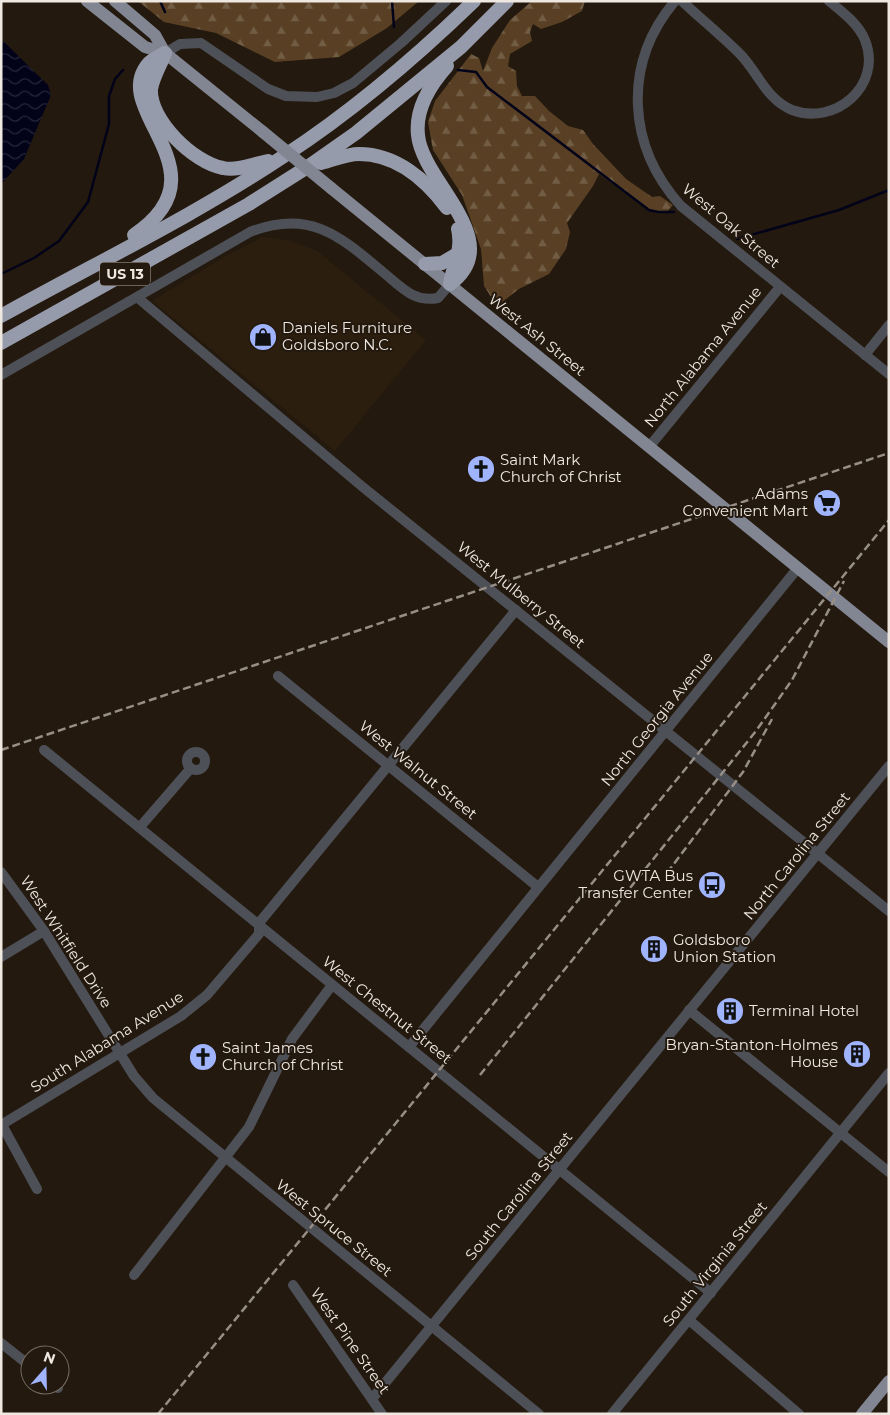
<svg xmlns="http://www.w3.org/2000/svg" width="890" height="1415" viewBox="0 0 890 1415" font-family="Montserrat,sans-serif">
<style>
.built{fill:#2c1e0e}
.forest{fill:url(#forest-firs)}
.water{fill:url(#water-waves)}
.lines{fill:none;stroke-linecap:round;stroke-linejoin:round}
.stream{stroke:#020219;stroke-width:2.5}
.minor{stroke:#4e5057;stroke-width:10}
.major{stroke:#828693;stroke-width:12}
.highway{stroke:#969bab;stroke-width:14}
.rail{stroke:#978f86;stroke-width:2.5;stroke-dasharray:8 4;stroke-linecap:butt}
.major-bridge{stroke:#828693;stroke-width:12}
.labels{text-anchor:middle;stroke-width:4;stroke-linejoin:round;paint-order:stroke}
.shield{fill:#23190e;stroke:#b2aaa2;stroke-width:1}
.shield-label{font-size:14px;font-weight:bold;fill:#efe8e1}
.street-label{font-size:15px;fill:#efe8e1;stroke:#23190e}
.poi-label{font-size:15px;fill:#efe8e1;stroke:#23190e;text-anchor:start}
</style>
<defs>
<pattern id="forest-firs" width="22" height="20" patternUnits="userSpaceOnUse" patternTransform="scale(1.25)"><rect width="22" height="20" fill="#594024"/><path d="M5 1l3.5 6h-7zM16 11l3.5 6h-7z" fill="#715c44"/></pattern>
<pattern id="water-waves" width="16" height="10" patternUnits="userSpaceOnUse" patternTransform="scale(1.25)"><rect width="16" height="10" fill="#020219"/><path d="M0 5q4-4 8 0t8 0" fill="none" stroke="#27273a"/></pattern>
</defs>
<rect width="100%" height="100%" fill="#23190e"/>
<!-- built -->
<polygon class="built" points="262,237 287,240 316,250 426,340 335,451 152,301 224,257"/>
<!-- forest -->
<g class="forest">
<polygon points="138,1 419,1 387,28 339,57 275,62 216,33 164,22"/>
<polygon points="532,1 585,1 582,11 562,22 541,29 533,24 530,32 532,41 510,54 508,66 516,71 517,86 522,96 535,96 549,111 568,126 583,130 593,144 626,179 652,197 660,196 673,205 667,212 649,210 599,174 593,186 567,223 570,232 566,249 549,274 519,289 497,306 484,286 481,249 462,195 433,150 428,122 435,101 471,54 479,58 483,71 492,48 510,20"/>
</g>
<!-- water -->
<polygon class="water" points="1,39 48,85 51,95 24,159 1,184"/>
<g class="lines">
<!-- stream -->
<g class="stream">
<polyline points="160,1 165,12"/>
<polyline points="392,1 394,27"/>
<polyline points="458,70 476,72 487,87 649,210 658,212 674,212"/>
<polyline points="737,239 839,210 889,190"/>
<polyline points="1,274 34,258 59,241 88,202 109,124 109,96 115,79 123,70"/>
</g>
<!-- minor -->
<g class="minor">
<path d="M675,1C622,64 627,146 681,206L889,374"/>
<path d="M682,1C701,19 722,36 741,55C758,73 767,100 792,110C835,126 883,86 865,40C858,23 842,12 829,1"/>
<polyline points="165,53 180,44 201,43 268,89 286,96 317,97 334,93 353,83 401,43 446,1"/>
<polyline points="138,298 364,488 889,911"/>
<polyline points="865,355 889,325"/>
<path d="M1,375L250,232C313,207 344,240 390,278C405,291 417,302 438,298L450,284"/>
<polyline points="649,447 780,287"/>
<polyline points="278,676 538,887"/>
<polyline points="44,750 711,1293"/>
<circle cx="196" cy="761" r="9"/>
<polyline points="140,827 191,768"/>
<polyline points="1,872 44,931 134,1076 153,1098 539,1414"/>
<polyline points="1,957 44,931"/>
<polyline points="689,1010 889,1172"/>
<polyline points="409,1047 797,569"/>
<polyline points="1,1125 181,1016 207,995 259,934 259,923 516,610"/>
<polyline points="2,1125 37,1189"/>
<polyline points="134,1275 249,1127 292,1039 332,985"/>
<polyline points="293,1285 382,1414"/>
<polyline points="689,1320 799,1414"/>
<polyline points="1,1343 30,1366"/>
<polyline points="53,1385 58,1388"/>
<polyline points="372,1399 889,766"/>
<polyline points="612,1414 889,1073"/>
</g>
<!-- major -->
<g class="major">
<polyline points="87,1 145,47 165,53"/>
<polyline points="115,1 155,35 165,53 263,132"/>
<polyline points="331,188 889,642"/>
<polyline points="862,1414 889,1381"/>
</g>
<!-- highway -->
<g class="highway">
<path d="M165,53C161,64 153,77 151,89C149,120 194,163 223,168C238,171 253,164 268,161"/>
<path d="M447,66C430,85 415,108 418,135C422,182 508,241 450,284"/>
<path d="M321,163C334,160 346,154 359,154C396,154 426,180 447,208"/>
<path d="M134,235C229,171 107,110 149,63C153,59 160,56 165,53"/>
<polyline points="425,264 442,263 459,253"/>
<path d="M450,284C453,265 463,250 458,229"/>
<path d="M1,316C96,263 194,216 284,156C353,111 415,58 474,1"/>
<polyline points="1,343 249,204 309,166 356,133 461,47 507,1"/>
</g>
<!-- rail -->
<g class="rail">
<polyline points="1,750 889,453"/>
<polyline points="667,873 743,772 772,719"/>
<polyline points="480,1075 756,731 792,680 844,581"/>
<polyline points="158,1414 889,520"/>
</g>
<!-- major-bridge -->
<polyline class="major-bridge" points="263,132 331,188"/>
</g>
<!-- icons -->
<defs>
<symbol id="shop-disc" viewBox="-11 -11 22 22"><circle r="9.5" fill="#a0b3fd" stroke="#23190e"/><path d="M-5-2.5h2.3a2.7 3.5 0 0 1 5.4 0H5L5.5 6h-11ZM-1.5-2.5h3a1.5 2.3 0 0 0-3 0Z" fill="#111"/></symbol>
<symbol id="church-disc" viewBox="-11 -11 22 22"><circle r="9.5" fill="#a0b3fd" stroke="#23190e"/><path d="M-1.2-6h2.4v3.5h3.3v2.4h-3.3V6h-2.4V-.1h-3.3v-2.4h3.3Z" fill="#111"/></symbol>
<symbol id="supermarket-disc" viewBox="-11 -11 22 22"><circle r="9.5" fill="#a0b3fd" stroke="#23190e"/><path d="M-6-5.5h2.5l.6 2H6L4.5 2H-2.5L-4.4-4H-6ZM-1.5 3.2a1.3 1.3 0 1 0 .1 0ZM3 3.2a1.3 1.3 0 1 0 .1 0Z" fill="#111"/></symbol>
<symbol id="bus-disc" viewBox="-11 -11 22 22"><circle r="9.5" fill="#a0b3fd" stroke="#23190e"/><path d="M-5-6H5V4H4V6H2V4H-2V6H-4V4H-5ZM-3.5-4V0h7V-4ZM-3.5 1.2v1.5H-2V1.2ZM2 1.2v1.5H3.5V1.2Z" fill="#111"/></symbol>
<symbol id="building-disc" viewBox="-11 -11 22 22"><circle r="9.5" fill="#a0b3fd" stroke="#23190e"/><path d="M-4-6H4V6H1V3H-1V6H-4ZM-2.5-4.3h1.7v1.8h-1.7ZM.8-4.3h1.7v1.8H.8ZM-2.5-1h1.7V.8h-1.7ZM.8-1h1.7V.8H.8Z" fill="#111"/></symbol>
</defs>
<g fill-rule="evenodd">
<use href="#shop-disc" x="247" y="321" width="32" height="32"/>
<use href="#church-disc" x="465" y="453" width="32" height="32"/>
<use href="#supermarket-disc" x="811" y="487" width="32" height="32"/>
<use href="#bus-disc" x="696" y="869" width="32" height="32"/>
<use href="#building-disc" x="638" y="933" width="32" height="32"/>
<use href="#building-disc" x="714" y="995" width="32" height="32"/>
<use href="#building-disc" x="841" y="1038" width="32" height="32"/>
<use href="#church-disc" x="187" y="1041" width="32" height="32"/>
</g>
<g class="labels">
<!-- shield labels -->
<rect class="shield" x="100" y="262.5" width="50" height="23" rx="4"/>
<g class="shield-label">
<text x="125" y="279">US 13</text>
</g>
<!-- street labels -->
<g class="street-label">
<text transform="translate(731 226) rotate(40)" y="5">West Oak Street</text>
<text transform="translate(537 335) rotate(39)" y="5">West Ash Street</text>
<text transform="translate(703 357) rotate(-51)" y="5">North Alabama Avenue</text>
<text transform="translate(521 595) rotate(39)" y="5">West Mulberry Street</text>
<text transform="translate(657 719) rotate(-51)" y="5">North Georgia Avenue</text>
<text transform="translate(418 770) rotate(39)" y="5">West Walnut Street</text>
<text transform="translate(797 856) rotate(-51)" y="5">North Carolina Street</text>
<text transform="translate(66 942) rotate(57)" y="5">West Whitfield Drive</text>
<text transform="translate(387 1010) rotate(39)" y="5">West Chestnut Street</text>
<text transform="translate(107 1042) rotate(-32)" y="5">South Alabama Avenue</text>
<text transform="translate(519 1196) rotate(-51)" y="5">South Carolina Street</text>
<text transform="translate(334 1228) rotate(39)" y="5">West Spruce Street</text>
<text transform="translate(715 1264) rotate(-51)" y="5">South Virginia Street</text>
<text transform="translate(350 1341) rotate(55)" y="5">West Pine Street</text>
</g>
<!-- poi labels -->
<g class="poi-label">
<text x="282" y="333">Daniels Furniture<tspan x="282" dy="17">Goldsboro N.C.</tspan></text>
<text x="500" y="465">Saint Mark<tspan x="500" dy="17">Church of Christ</tspan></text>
<text x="808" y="499" text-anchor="end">Adams<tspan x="808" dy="17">Convenient Mart</tspan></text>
<text x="693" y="881" text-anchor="end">GWTA Bus<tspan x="693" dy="17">Transfer Center</tspan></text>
<text x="673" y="945">Goldsboro<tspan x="673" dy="17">Union Station</tspan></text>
<text x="749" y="1016">Terminal Hotel</text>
<text x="838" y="1050" text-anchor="end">Bryan-Stanton-Holmes<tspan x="838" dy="17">House</tspan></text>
<text x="222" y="1053">Saint James<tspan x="222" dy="17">Church of Christ</tspan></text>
</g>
</g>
<!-- border -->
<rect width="890" height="1415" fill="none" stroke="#efe8e1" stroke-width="5"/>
<!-- north arrow -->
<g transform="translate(45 1370) rotate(20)"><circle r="24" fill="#23190e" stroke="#756c62"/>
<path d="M0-4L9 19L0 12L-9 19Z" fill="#a0b3fd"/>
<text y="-8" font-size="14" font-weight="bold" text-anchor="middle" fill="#efe8e1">N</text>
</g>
</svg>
